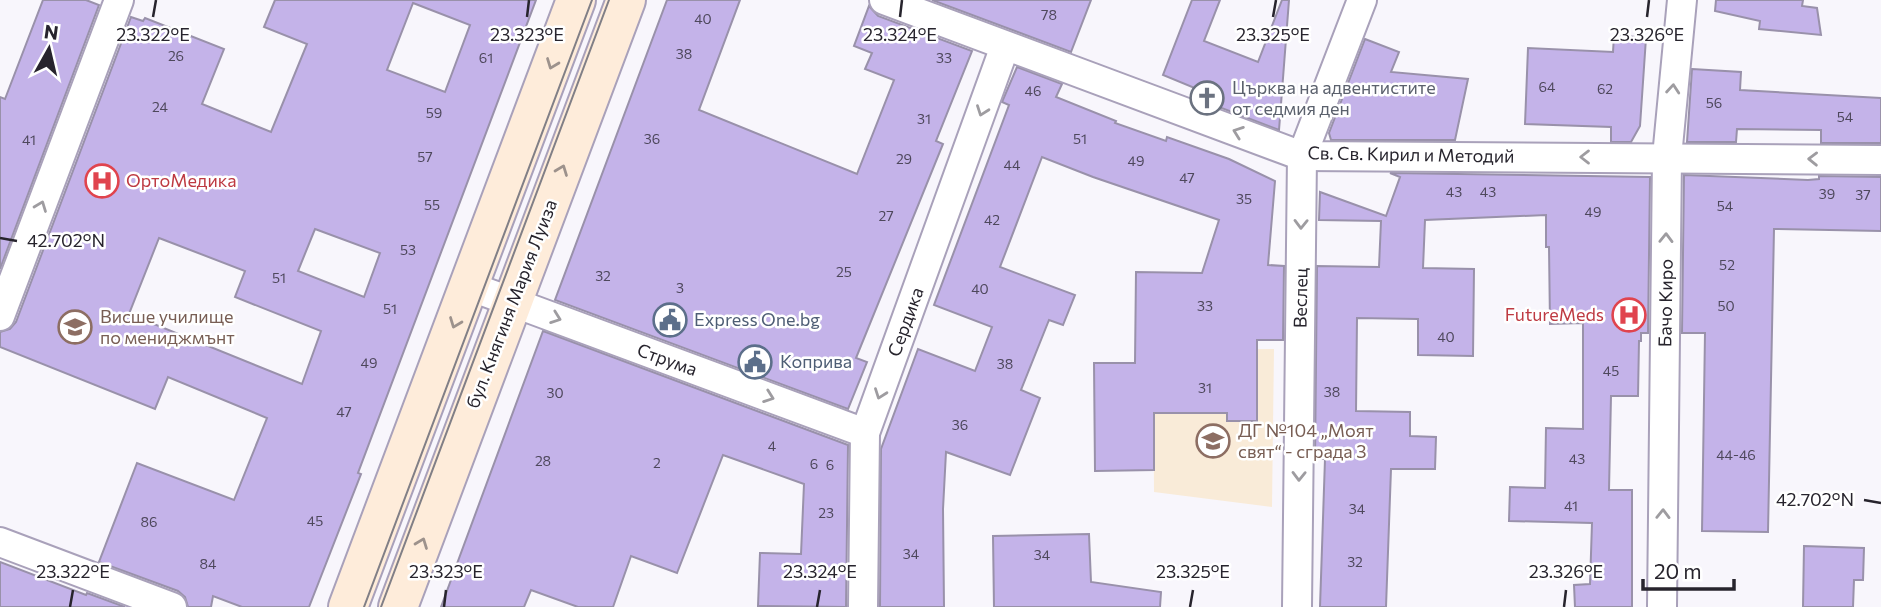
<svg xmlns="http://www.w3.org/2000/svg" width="1881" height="607" viewBox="0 0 1881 607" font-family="Commissioner,sans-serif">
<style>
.education{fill:#f9ebd8}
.building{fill:#c4b3e9;stroke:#9991aa;stroke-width:2;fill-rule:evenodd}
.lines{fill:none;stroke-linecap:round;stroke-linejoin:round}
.street-casing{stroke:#a9a1ba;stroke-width:32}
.secondary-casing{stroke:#a9a1ba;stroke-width:42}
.street{stroke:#fff;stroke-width:28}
.secondary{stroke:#feecda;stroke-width:38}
.tram{stroke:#817f86;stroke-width:2}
.oneway{stroke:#9d928c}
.oneway2{stroke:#9e9ca0}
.ticks{fill:none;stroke:#27242d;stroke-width:2.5}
.labels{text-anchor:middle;stroke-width:5;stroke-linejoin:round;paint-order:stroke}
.number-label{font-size:14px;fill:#4e485c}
.worship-label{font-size:18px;fill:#5b616d;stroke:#fff;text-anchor:start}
.street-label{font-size:18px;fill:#27242d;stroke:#fff}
.health-label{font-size:18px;fill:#be3a42;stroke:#fff;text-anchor:start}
.education-label{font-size:18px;fill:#785e54;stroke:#fff;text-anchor:start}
.service-label{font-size:18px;fill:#4e5e75;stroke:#fff;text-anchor:start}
.ticks-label{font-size:18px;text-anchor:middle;fill:#27242d;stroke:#fff;stroke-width:5;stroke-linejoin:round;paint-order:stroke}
</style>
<rect width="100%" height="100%" fill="#f8f6fc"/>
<!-- education -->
<polygon class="education" points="1274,349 1272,507 1154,492 1153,350"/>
<!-- building -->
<g class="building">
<polygon points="43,0 86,0 99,5 0,269 0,97 5,99"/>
<path d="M275,0H536L358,473L361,474L309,607H242L213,596L211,607H188L185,597L178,591L99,562L137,463L234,500L267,418L168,377L155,409L0,347V332L10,329L16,322L131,17L143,21L145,18L224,49L202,104L271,132L307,44L264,27ZM413,3L470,25L445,92L387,70ZM315,229L380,253L364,297L298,271ZM159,238L245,271L235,297L321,331L302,384L129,314Z"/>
<polygon points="667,0 740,0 699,110 857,174 894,80 865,69 872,53 854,46 869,6 878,16 972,51 936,141 943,144 856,358 867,362 848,409 555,300"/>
<polygon points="932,0 1091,0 1071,52"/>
<polygon points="1192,0 1220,0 1204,41 1258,62 1282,0 1289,0 1279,130 1198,99 1202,91 1163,75"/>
<polygon points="1716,0 1803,0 1802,6 1817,8 1821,35 1759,29 1760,21 1715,11"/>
<polygon points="1614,35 1646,38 1640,126 1631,142 1611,142 1611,127 1525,124 1528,48 1613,52"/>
<polygon points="1365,39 1399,52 1391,72 1468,79 1455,140 1331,140 1329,133"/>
<polygon points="1017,67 1062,84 1056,97 1116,121 1115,123 1166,141 1167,137 1229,159 1275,181 1268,265 1284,266 1283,340 1257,340 1257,421 1227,421 1227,413 1154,413 1154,470 1095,471 1094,363 1135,363 1136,272 1202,273 1219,220 1093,177 1042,157 1000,267 1075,295 1063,325 1049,320 1021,390 1040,398 1010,475 946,452 943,509 944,607 880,607 881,449 918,349 975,371 992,327 934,305 1009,105 1002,102"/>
<polygon points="1692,69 1741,72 1740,90 1881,98 1881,143 1821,143 1821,130 1737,129 1736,142 1687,142"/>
<polygon points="1390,173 1650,177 1648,333 1641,333 1641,341 1639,341 1638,396 1611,396 1609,490 1632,490 1632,607 1575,607 1574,585 1590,584 1592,523 1509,521 1510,487 1545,488 1546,428 1583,429 1583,323 1550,324 1549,247 1546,247 1546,215 1425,220 1423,268 1474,269 1473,356 1418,355 1418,319 1357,318 1356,411 1410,412 1410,436 1436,437 1435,469 1391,469 1386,607 1320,607 1325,459 1315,459 1317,266 1379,267 1381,221 1319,220 1320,192 1386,216 1400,177"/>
<polygon points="1684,175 1808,180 1819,179 1819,176 1881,177 1881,231 1774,229 1768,532 1702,531 1705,333 1682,333"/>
<polygon points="543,331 848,445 846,607 758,606 760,553 801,554 804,484 723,455 677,573 631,556 613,607 578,607 531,590 524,607 441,607"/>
<polygon points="1089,534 1091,582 1161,592 1160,607 994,607 993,536"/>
<polygon points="1804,546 1864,548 1863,580 1854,580 1853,607 1803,607"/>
<polygon points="0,562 86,595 87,593 125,607 0,607"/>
</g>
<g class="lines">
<defs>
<g id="street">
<polyline points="884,0 1302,156 1881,160"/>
<polyline points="469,286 865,433"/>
<polyline points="0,316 119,0"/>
<polyline points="0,542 172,607"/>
<polyline points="863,607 865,433 1005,46"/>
<polyline points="1297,607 1302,156 1362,0"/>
<polyline points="1662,607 1667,157 1682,0"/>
</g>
<g id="secondary">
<polyline points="348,607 576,0"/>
<polyline points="398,607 626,0"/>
</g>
</defs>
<!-- street casing -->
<use href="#street" class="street-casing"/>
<!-- secondary casing -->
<use href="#secondary" class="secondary-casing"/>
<!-- street -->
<use href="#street" class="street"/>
<!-- secondary -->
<use href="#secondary" class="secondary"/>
<!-- tram -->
<g class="tram">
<polyline points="364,607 592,0"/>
<polyline points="381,607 609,0"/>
</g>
</g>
<!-- one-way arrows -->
<defs><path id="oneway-chevron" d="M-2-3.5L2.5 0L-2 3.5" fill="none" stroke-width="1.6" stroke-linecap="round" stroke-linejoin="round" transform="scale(1.75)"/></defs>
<g class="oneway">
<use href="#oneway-chevron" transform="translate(552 64) rotate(111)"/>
<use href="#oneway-chevron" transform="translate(562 170) rotate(-69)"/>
<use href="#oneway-chevron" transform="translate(455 323) rotate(111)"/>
<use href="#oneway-chevron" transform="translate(422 543) rotate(-69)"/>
</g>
<g class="oneway2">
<use href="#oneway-chevron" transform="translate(1673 89) rotate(-85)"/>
<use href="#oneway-chevron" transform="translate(982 111) rotate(110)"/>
<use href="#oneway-chevron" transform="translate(1238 132) rotate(-160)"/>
<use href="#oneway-chevron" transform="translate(1585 157) rotate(-180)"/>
<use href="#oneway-chevron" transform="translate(1813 159) rotate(-179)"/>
<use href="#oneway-chevron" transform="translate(41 206) rotate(-69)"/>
<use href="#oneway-chevron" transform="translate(1301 224) rotate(91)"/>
<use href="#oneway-chevron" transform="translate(1666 238) rotate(-89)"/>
<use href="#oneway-chevron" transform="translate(556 318) rotate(20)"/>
<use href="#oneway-chevron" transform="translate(880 394) rotate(110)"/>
<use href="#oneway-chevron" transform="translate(769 397) rotate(20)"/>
<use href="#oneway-chevron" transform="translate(1299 476) rotate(91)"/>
<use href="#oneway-chevron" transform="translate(1663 514) rotate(-89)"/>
</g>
<!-- ticks -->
<path class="ticks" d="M153,17L156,0M527,17L529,0M900,17L902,0M1273,17L1276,0M1647,17L1649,0M0,238L17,241M1864,500L1881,503M70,607L73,590M444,607L446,590M817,607L820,590M1190,607L1193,590M1564,607L1566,590"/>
<!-- icons -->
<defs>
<symbol id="church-ring" viewBox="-11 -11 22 22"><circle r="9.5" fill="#fff" stroke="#6b7280" stroke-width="1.5"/><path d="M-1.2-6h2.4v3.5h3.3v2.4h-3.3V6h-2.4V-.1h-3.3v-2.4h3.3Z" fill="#6b7280"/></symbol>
<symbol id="hospital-ring" viewBox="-11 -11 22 22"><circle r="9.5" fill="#fff" stroke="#e0444e" stroke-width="1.5"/><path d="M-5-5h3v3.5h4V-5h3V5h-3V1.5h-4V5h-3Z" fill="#e0444e"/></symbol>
<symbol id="civic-ring" viewBox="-11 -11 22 22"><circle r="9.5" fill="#fff" stroke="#5c6f8a" stroke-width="1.5"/><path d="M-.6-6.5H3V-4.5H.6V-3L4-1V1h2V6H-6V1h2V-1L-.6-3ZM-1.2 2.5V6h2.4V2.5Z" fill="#5c6f8a"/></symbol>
<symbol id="university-ring" viewBox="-11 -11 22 22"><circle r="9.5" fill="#fff" stroke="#8d6e63" stroke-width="1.5"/><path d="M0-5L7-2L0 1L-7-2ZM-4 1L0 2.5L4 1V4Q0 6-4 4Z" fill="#8d6e63"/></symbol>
<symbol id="school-ring" viewBox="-11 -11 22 22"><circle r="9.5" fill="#fff" stroke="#8d6e63" stroke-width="1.5"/><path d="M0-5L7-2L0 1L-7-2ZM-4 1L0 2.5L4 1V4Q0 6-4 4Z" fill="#8d6e63"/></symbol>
</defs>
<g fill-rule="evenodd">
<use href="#church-ring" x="1188" y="79" width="38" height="38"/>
<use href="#hospital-ring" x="83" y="162" width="38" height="38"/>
<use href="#hospital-ring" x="1610" y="296" width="38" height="38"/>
<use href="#civic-ring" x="651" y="301" width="38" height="38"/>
<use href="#university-ring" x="56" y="308" width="38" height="38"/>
<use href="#civic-ring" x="736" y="343" width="38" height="38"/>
<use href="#school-ring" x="1194" y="422" width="38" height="38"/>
</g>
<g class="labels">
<!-- number labels -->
<g class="number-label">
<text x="1049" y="20">78</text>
<text x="703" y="24">40</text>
<text x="684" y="59">38</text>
<text x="176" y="61">26</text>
<text x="486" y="63">61</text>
<text x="944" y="63">33</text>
<text x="1547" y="92">64</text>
<text x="1605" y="94">62</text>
<text x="1033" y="96">46</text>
<text x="1714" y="108">56</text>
<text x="160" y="112">24</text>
<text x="434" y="118">59</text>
<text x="1845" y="122">54</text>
<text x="924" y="124">31</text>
<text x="652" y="144">36</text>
<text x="1080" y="144">51</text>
<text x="29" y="145">41</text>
<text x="425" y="162">57</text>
<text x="904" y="164">29</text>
<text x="1136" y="166">49</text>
<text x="1012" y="170">44</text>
<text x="1187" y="183">47</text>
<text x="1454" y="197">43</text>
<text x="1488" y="197">43</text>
<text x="1827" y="199">39</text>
<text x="1863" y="200">37</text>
<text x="1244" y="204">35</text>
<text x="432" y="210">55</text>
<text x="1725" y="211">54</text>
<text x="1593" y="217">49</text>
<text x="886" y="221">27</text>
<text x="992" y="225">42</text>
<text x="408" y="255">53</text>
<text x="1727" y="270">52</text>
<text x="844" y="277">25</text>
<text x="603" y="281">32</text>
<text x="279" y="283">51</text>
<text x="680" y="293">3</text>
<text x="980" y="294">40</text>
<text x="1205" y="311">33</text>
<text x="1726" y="311">50</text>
<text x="390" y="314">51</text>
<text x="1446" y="342">40</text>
<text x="369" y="368">49</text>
<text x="1005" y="369">38</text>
<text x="1611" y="376">45</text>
<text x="1205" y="393">31</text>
<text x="1332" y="397">38</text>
<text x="555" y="398">30</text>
<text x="344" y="417">47</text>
<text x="960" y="430">36</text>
<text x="772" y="451">4</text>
<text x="1736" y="460">44-46</text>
<text x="1577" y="464">43</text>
<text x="543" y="466">28</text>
<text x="657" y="468">2</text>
<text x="814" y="469">6</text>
<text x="830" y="470">6</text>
<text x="1571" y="511">41</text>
<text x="1357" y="514">34</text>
<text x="826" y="518">23</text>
<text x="315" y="526">45</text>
<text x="149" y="527">86</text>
<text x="911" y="559">34</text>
<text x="1042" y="560">34</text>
<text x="1355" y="567">32</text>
<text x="208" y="569">84</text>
</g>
<!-- worship labels -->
<g class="worship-label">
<text x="1232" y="94">Църква на адвентистите<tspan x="1232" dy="21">от седмия ден</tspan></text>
</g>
<!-- street labels -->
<g class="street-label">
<text transform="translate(1411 155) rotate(1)" y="6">Св. Св. Кирил и Методий</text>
<text transform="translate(1301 298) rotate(-89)" y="6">Веслец</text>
<text transform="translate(1666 303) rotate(-89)" y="6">Бачо Киро</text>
<text transform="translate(512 304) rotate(-69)" y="6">бул. Княгиня Мария Луиза</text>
<text transform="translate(906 322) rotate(-70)" y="6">Сердика</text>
<text transform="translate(667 360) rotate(20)" y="6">Струма</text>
</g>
<!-- health labels -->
<g class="health-label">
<text x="126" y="187">ОртоМедика</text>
<text x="1604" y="321" text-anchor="end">FutureMeds</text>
</g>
<!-- education labels -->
<g class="education-label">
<text x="100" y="323">Висше училище<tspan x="100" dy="21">по мениджмънт</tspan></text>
<text x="1238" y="437">ДГ №104 „Моят<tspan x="1238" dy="21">свят“ - сграда 3</tspan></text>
</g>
<!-- service labels -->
<g class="service-label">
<text x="694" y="326">Express One.bg</text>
<text x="780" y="368">Коприва</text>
</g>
</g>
<g class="ticks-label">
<text x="153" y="41">23.322°E</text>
<text x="527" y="41">23.323°E</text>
<text x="900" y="41">23.324°E</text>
<text x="1273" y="41">23.325°E</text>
<text x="1647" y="41">23.326°E</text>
<text x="66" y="247">42.702°N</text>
<text x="1815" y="506">42.702°N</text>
<text x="73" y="578">23.322°E</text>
<text x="446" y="578">23.323°E</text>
<text x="820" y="578">23.324°E</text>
<text x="1193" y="578">23.325°E</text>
<text x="1566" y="578">23.326°E</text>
</g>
<!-- north arrow -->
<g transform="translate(49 49) rotate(8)" stroke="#ffffff" stroke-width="5" paint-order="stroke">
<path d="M0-5L12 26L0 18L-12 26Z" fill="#27242d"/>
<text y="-10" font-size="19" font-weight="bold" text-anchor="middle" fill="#27242d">N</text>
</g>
<!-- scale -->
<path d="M1643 579v10h91v-10" fill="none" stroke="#27242d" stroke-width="3.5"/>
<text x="1654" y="579" font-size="21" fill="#27242d" stroke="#ffffff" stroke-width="5" paint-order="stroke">20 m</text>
</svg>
